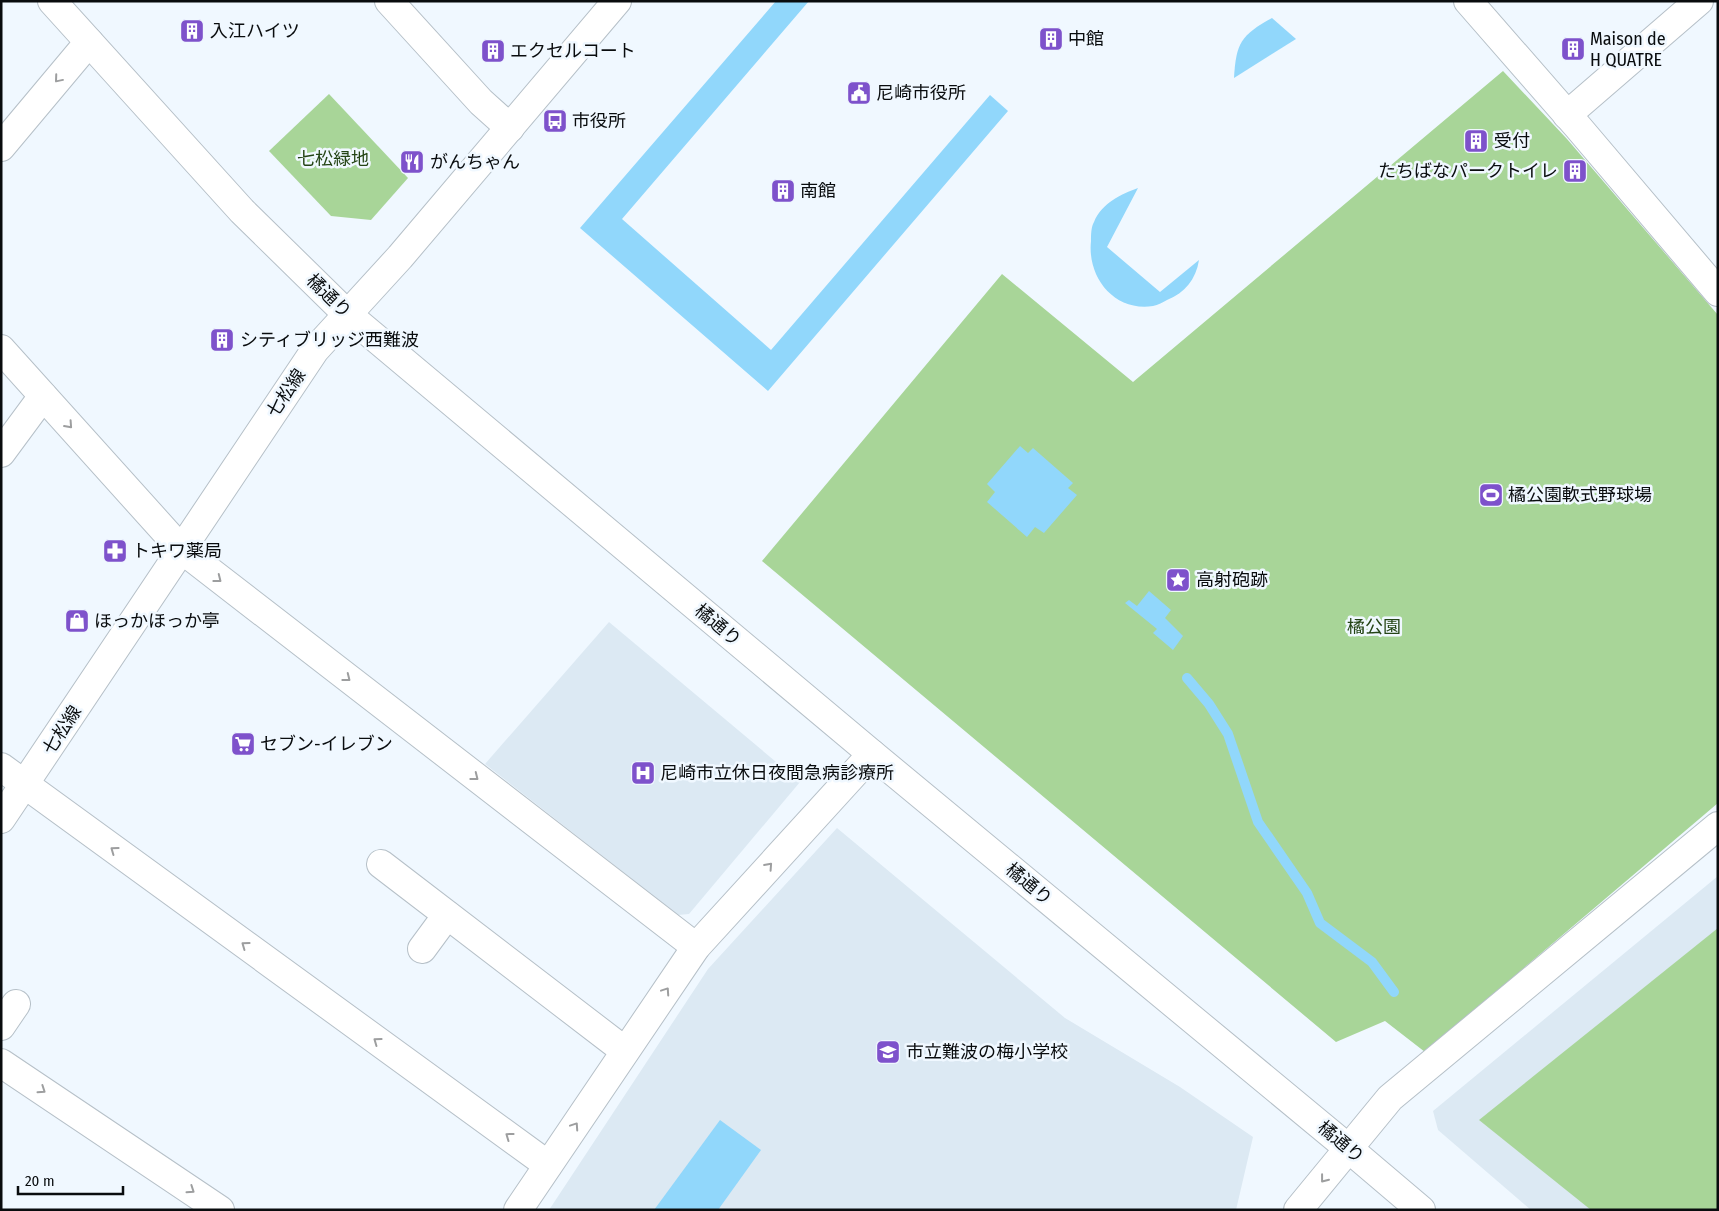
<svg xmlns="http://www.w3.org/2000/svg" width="1719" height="1211" viewBox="0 0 1719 1211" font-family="'Fira Sans Condensed','Noto Sans JP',sans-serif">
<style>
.built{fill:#dce9f3}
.green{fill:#a8d598}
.water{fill:#91d7fb}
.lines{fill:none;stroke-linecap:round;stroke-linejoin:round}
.stream{stroke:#91d7fb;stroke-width:10}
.minor-casing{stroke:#b6c0c8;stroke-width:30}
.tertiary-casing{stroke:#b6c0c8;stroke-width:30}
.minor{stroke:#fff;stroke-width:28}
.tertiary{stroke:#fff;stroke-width:28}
.oneway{stroke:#9d9e9f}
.labels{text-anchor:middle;stroke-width:5;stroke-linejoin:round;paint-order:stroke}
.poi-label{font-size:18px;fill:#090c0e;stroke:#f0f8ff;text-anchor:start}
.park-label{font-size:18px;fill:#244415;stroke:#f0f8ff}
.street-label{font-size:18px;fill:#090c0e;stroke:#f0f8ff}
</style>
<rect width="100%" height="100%" fill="#f0f8ff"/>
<!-- built -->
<g class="built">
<polygon points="609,622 800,782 689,914 678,915 485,764"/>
<polygon points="837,828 1065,1018 1180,1087 1253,1137 1236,1210 549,1210 708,969"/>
<polygon points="1718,876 1718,1210 1531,1210 1438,1130 1433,1111"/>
</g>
<!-- green -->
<g class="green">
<polygon points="1503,71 1567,139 1718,315 1718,803 1425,1052 1385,1021 1336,1042 762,561 1002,274 1133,382"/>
<polygon points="329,94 408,178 371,220 331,216 269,151"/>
<polygon points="1718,928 1718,1210 1591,1210 1479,1120"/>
</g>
<!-- water -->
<g class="water">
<polygon points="776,1 809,1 622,219 771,350 990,95 1008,111 768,391 580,228"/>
<path d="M1272,18L1296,39L1234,78C1236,43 1241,35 1272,18Z"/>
<path d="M1138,188L1107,247L1160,292L1199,260C1196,279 1185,293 1167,300C1163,302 1158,305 1153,306C1114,312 1087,277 1091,241C1091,235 1091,227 1094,222C1102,203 1121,194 1138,188Z"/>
<polygon points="1020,446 1028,453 1033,448 1073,483 1068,488 1077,495 1044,533 1035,527 1027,537 987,502 995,492 987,484"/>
<polygon points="1149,591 1171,610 1165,618 1183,636 1173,650 1153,633 1157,629 1125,603 1129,600 1137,606"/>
<polygon points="720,1120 761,1150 718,1210 654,1210"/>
</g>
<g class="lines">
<!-- stream -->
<polyline class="stream" points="1187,678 1209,704 1228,734 1258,822 1307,893 1320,923 1372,962 1394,992"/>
<defs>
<g id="minor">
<polyline points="389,1 481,102 510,128"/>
<polyline points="1468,1 1578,127 1718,292"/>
<polyline points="1567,115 1699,1"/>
<polyline points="1,147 89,42"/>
<polyline points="1,349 181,549 696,947"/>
<polyline points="1,453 43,396"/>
<polyline points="1,767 548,1165"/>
<polyline points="381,864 625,1051"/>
<polyline points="422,949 447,915"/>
<polyline points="1,1026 16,1004"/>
<polyline points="1,1063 220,1210"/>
<polyline points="518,1210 696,947 872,754"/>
<polyline points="1298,1210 1390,1098 1718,826"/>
</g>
<g id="tertiary">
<polyline points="52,1 242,211 347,314 872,754 1348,1148 1421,1210"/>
<polyline points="1,819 315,350 400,257 617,1"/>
</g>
</defs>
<!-- minor casing -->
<use href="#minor" class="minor-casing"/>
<!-- tertiary casing -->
<use href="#tertiary" class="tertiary-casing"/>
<!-- minor -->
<use href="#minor" class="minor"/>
<!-- tertiary -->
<use href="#tertiary" class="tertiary"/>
</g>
<!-- one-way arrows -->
<defs><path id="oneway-chevron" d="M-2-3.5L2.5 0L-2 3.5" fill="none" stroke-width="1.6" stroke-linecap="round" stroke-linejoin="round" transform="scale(1.25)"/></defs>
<g class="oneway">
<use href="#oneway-chevron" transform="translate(58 79) rotate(130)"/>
<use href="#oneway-chevron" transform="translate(69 425) rotate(48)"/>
<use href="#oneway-chevron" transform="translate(218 579) rotate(38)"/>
<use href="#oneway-chevron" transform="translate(347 678) rotate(38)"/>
<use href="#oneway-chevron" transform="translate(475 777) rotate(38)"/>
<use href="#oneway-chevron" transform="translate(114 850) rotate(-144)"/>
<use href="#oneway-chevron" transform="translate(769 866) rotate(-48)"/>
<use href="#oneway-chevron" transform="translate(245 945) rotate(-144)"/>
<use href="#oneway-chevron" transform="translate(666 991) rotate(-56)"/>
<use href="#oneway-chevron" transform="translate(377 1041) rotate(-144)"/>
<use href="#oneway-chevron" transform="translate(42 1090) rotate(34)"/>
<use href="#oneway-chevron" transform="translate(575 1126) rotate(-56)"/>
<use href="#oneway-chevron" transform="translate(509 1136) rotate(-144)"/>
<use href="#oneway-chevron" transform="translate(1324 1179) rotate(128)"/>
<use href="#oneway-chevron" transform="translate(191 1190) rotate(34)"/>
</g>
<!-- icons -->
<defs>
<symbol id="building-square" viewBox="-11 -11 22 22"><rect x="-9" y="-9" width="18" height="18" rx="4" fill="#7e52cb" stroke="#f0f8ff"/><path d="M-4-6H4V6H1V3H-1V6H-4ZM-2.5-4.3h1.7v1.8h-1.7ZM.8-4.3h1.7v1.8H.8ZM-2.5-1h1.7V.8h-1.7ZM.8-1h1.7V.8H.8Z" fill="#fff"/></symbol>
<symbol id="civic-square" viewBox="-11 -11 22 22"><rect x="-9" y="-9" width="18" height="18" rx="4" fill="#7e52cb" stroke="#f0f8ff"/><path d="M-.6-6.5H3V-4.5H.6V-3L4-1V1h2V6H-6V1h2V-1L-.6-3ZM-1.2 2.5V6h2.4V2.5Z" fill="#fff"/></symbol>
<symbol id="bus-square" viewBox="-11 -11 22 22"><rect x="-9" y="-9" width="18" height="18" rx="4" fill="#7e52cb" stroke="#f0f8ff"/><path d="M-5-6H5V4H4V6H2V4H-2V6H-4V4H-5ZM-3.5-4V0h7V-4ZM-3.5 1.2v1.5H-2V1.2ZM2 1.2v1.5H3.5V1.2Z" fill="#fff"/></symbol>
<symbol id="restaurant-square" viewBox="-11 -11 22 22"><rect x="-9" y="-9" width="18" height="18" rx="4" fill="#7e52cb" stroke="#f0f8ff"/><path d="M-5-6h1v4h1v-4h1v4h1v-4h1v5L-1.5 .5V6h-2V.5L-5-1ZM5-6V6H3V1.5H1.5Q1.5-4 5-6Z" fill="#fff"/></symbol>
<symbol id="stadium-square" viewBox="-11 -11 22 22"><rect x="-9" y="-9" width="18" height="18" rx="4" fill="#7e52cb" stroke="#f0f8ff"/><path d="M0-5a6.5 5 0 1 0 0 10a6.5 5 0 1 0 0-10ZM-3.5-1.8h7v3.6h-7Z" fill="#fff"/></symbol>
<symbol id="pharmacy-square" viewBox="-11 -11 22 22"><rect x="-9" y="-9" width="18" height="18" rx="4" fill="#7e52cb" stroke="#f0f8ff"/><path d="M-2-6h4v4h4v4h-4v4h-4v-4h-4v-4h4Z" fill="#fff"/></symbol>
<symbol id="sight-square" viewBox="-11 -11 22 22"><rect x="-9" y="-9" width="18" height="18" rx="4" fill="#7e52cb" stroke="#f0f8ff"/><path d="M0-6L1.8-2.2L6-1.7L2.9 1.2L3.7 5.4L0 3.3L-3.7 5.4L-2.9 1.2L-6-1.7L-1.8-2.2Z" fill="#fff"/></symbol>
<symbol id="shop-square" viewBox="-11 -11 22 22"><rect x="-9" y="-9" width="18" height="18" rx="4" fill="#7e52cb" stroke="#f0f8ff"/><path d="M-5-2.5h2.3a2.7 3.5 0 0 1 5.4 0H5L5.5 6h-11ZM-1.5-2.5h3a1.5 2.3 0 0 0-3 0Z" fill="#fff"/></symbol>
<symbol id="supermarket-square" viewBox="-11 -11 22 22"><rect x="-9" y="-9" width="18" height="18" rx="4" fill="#7e52cb" stroke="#f0f8ff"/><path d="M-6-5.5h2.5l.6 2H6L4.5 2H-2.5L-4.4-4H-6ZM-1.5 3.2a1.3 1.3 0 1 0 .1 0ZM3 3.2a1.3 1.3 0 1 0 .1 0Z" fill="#fff"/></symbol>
<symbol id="hospital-square" viewBox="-11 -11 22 22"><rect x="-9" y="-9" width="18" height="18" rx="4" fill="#7e52cb" stroke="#f0f8ff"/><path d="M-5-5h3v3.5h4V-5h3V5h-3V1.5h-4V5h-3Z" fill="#fff"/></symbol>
<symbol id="school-square" viewBox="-11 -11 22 22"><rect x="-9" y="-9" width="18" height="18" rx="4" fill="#7e52cb" stroke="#f0f8ff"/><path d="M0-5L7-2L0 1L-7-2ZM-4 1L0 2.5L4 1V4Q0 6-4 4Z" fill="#fff"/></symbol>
</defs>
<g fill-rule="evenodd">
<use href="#building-square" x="178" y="17" width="28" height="28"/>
<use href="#building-square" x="1037" y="25" width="28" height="28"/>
<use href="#building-square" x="1559" y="35" width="28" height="28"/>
<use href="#building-square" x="479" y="37" width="28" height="28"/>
<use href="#civic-square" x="845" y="79" width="28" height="28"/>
<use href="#bus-square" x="541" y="107" width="28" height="28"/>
<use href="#building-square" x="1462" y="127" width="28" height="28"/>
<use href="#restaurant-square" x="398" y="148" width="28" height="28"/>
<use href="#building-square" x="1561" y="157" width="28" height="28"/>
<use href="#building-square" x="769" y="177" width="28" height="28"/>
<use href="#building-square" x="208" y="326" width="28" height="28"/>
<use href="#stadium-square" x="1477" y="481" width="28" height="28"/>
<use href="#pharmacy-square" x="101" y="537" width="28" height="28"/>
<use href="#sight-square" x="1164" y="566" width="28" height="28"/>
<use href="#shop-square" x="63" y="607" width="28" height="28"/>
<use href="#supermarket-square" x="229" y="730" width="28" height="28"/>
<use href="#hospital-square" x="629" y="759" width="28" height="28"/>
<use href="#school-square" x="874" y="1038" width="28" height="28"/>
</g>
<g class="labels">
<!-- poi labels -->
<g class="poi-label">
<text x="210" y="37">入江ハイツ</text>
<text x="1068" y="45">中館</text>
<text x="1590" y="45">Maison de<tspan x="1590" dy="21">H QUATRE</tspan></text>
<text x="510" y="57">エクセルコート</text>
<text x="876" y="99">尼崎市役所</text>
<text x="572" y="127">市役所</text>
<text x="1494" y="147">受付</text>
<text x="430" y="168">がんちゃん</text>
<text x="1558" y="177" text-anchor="end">たちばなパークトイレ</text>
<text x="800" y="197">南館</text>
<text x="240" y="346">シティブリッジ西難波</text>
<text x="1508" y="501">橘公園軟式野球場</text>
<text x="132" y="557">トキワ薬局</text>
<text x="1196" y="586">高射砲跡</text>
<text x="94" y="627">ほっかほっか亭</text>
<text x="260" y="750">セブン-イレブン</text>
<text x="660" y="779">尼崎市立休日夜間急病診療所</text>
<text x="906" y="1058">市立難波の梅小学校</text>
</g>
<!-- park labels -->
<g class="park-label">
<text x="333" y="165">七松緑地</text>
<text x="1374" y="633">橘公園</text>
</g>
<!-- street labels -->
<g class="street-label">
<text transform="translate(329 296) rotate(44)" y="6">橘通り</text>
<text transform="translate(286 393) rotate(-56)" y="6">七松線</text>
<text transform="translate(718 625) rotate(40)" y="6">橘通り</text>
<text transform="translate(62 730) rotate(-57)" y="6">七松線</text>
<text transform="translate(1029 884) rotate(40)" y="6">橘通り</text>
<text transform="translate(1341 1142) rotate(40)" y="6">橘通り</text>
</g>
</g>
<!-- border -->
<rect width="1719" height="1211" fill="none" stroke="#090c0e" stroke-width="5"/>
<!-- scale -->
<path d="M18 1186v8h105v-8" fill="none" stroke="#090c0e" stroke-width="2.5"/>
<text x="25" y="1186" font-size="15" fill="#090c0e" stroke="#f0f8ff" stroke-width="4" paint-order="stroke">20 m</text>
</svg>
